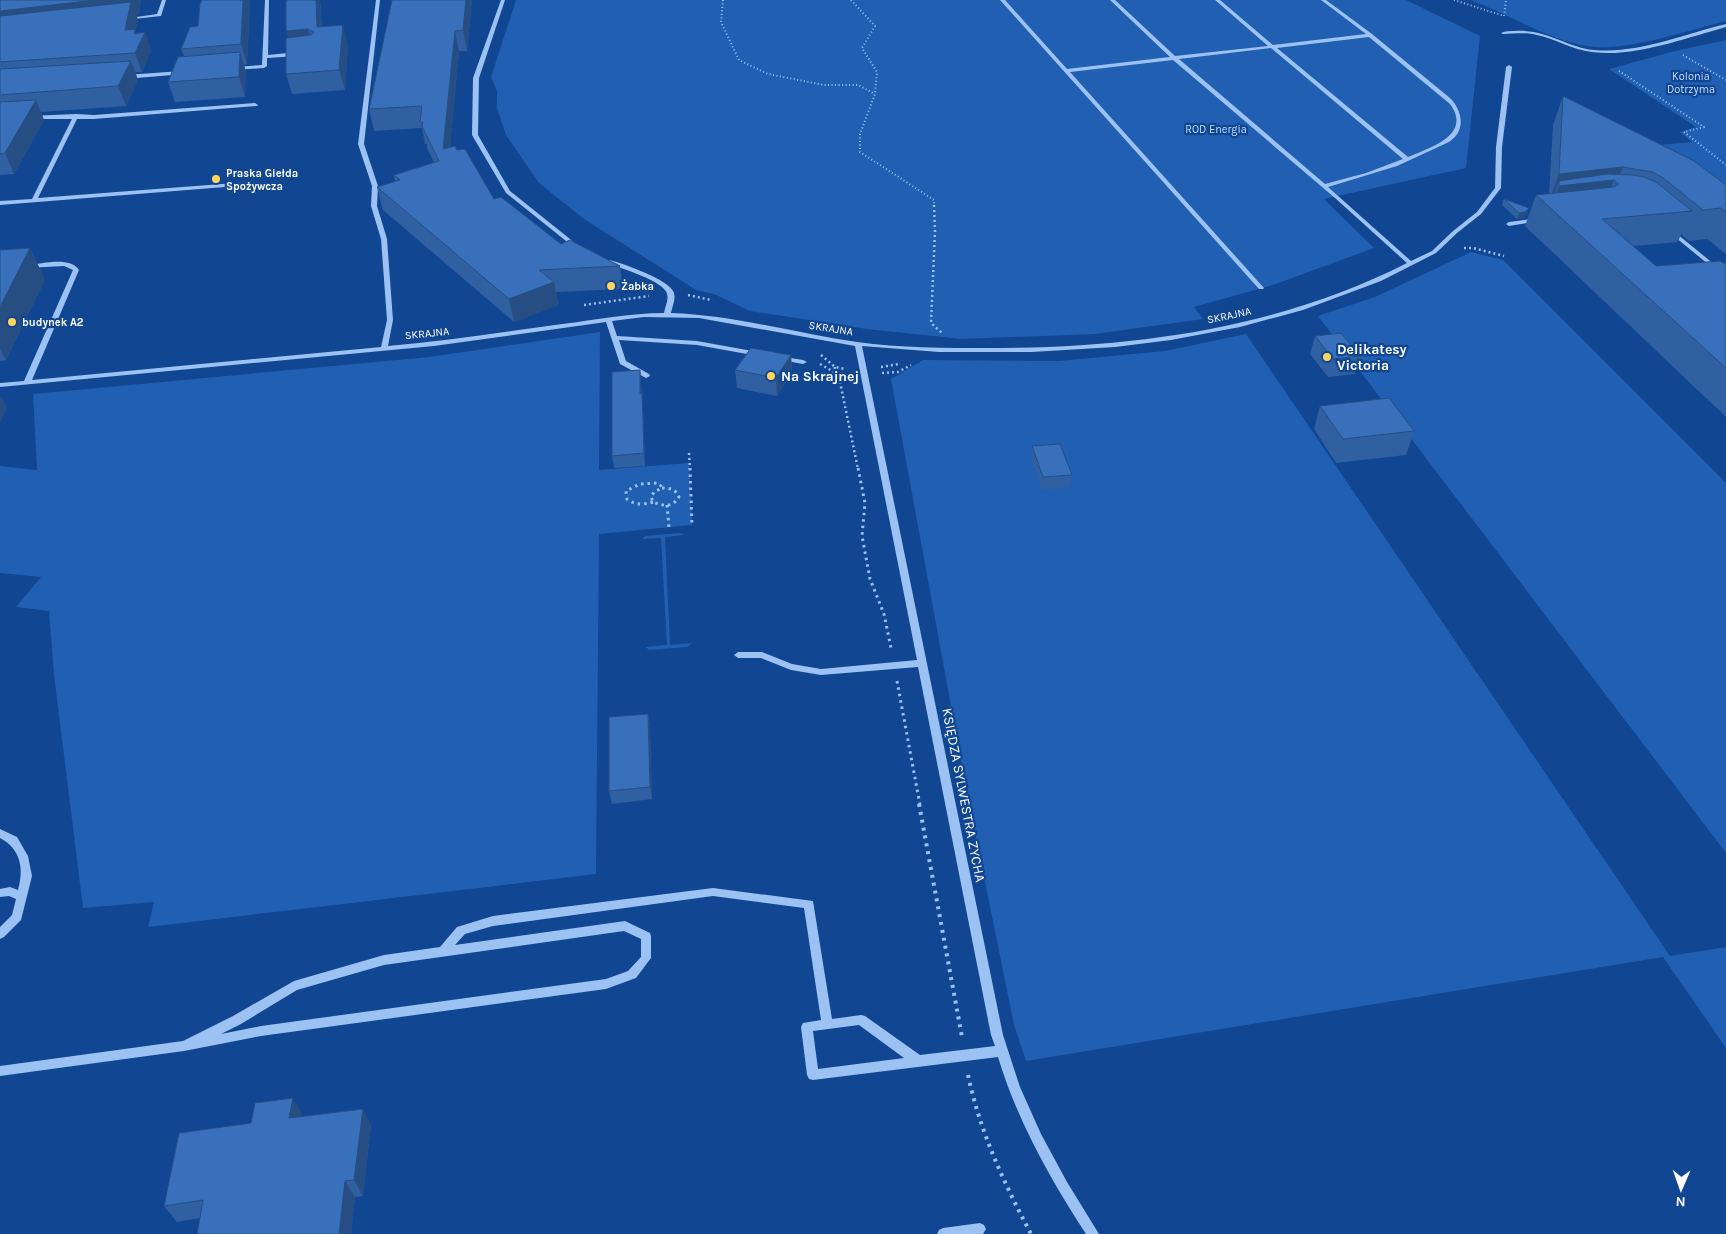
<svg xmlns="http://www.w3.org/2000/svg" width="1726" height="1234" viewBox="0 0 1726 1234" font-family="Karla,sans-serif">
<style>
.green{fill:#215fb2}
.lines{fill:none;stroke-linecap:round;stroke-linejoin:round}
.path-far3{stroke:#9cc1f3;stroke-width:2;stroke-dasharray:1 2.5;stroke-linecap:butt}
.path-far2{stroke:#9cc1f3;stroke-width:2.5;stroke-dasharray:2 3;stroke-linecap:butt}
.path-far1{stroke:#9cc1f3;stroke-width:3;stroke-dasharray:2.5 4;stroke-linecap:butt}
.path{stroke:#9cc1f3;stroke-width:4;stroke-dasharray:3 5;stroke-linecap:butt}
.minor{fill:#9cc1f3;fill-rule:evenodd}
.wall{fill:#3060a1}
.shaded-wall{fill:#274e83}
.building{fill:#3870bb;stroke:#274e83}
.poi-dot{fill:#ffd55e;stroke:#104692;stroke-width:2}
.labels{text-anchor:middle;stroke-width:4.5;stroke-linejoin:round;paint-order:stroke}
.far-park-label{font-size:11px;fill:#c4ddfe;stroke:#104692}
.far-poi-label{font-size:11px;font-weight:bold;fill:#fff;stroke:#104692;text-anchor:start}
.far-street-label{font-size:11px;fill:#fff;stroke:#104692}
.poi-label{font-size:14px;font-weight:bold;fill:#fff;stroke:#104692;text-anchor:start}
.street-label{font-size:14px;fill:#fff;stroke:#104692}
</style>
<rect width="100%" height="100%" fill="#104692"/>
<!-- green -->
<g class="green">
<polygon points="516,0 1406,0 1480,36 1466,168 1324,199 1374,248 1273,285 1194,307 1203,319 1095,334 961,339 867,329 750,311 714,294 696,290 584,219 539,183 506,135 497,108 497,91 491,77"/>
<path d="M1470,0H1726V21C1689,30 1624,53 1587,46C1546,39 1509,14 1470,0Z"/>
<polygon points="1726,40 1726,213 1637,147 1692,142 1680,132 1696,127 1609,69 1675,51"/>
<polygon points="1471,252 1503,260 1726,483 1726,853 1318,316 1375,297"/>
<polygon points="600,332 599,470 689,463 692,525 599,534 596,874 148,927 154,902 83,908 54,675 49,611 16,607 41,577 0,573 0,466 37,470 33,394 429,357"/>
<polygon points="1246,334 1670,956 1726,947 1726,1048 1663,957 1026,1061 1014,1025 967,793 891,379 923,360 1059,361 1165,351"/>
<polygon points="680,533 684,535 665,537 670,645 692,643 687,647 649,650 646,647 667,645 661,538 642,539 645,536"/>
</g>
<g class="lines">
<!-- path-far3 -->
<g class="path-far3">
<polyline points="723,0 721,22 739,60 768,74 824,85 858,85 875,94"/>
<polyline points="851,0 875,26 862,48 877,72 875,94 860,134 860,152 934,200 934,206"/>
<polyline points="1454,0 1504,16"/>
<polyline points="1504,16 1506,0"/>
<polyline points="1683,55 1726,80"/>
<polyline points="1619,71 1704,127 1684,132 1726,165"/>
</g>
<!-- path-far2 -->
<g class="path-far2">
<polyline points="934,205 935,231 931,323 942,333"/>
<polyline points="1464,248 1473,248 1504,256"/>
<polyline points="688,295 711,300"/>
<polyline points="584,305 649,296"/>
<polyline points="821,355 835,367 845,369"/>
<polyline points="820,364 841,376 846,375"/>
<polyline points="835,367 832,378 840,382 858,469"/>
<polyline points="881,367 899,364"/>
<polyline points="882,373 898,372 911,365"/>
<polyline points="689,453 690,469"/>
</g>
<!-- path-far1 -->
<g class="path-far1">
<polyline points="690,468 692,525"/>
<polyline points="858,468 865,503 862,536 870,579 884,614 891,648"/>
<path d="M662,488C670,488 676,489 679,497C672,508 664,506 653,502L651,497L654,492Z"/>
<path d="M653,502C643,505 635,505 627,499L626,491L640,484L658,483L663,488"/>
<polyline points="667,505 669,527"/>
<polyline points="897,681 920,805"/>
</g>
<!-- path -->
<g class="path">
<polyline points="919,804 962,1037"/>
<path d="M968,1075C980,1132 1004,1183 1031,1234"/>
</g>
<!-- minor -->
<g class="minor">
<polygon points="162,0 166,0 161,16 125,20 123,19 157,14"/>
<polygon points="265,0 269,0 268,55 297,52 300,54 297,56 267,58 267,66 264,68 233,70 233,68 235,67 262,65"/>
<path d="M376,0H380L364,144L378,186L377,206L387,239L393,320L388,346C446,341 504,332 562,324C596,320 629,313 664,313C665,307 669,300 667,294C665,281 619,268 608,263V261L610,260C624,264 667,279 673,291C677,297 672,307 671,313C733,315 795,333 857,342C900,348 945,348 989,348C1132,348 1278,329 1407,263L1335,198L1173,60L1070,72L1264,288L1263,289H1259L1000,0H1005L1067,69L1170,57L1110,0H1115L1175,56L1268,46L1215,0H1220L1273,45L1366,34L1321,0H1326L1372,34L1450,98C1463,111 1466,131 1449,142L1397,166L1328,187L1411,261L1432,251L1453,231L1477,212L1495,188L1496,147L1506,67L1509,65L1512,67L1502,147L1501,188L1481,214L1457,233L1436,253L1381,281L1303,310L1240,327L1171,340L1115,347L1032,352H939L862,346L1003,1035L1020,1087L1041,1134L1067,1182L1099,1234H1086C1050,1179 1017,1120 998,1057L813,1080L809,1079L807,1075L801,1027L803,1023L821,1020L804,908L713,896L493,926L465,934L455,945L625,921L650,933L651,936V958L636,978L606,989L261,1036L184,1051L0,1076V1066L183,1041L233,1016L294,981L384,955L440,947L457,927L493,916L713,888L813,901L832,1019L861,1015L865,1016L920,1055L995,1046L991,1035L918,667L821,675L791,670L761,658H738L734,655L738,652H762L792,664L821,669L917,660L855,346L699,318L644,317L612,321L617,336L697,341L758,352L762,354L758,356L697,345L619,340L626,361L649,374L650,376L646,378L620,364L606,322L434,346L0,387V383L24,381L73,270L64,266L26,268L25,267L28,265C42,264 70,256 79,270L32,380L381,347L387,320L381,239L371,206L372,186L358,144ZM1369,37L1450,104C1473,135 1429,148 1408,157L1277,48ZM1271,48L1403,159L1366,173L1325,184L1179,59ZM624,931L641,939V957L628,971L606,979L261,1026L221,1034L241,1024L297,990L384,965ZM859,1025L904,1058L818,1069L813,1031Z"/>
<polygon points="501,0 505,0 479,78 478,135 510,191 580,247 580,249 576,249 506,193 472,135 473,78"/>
<path d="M1726,24V27C1685,38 1634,58 1592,52C1572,50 1556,39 1537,35C1526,32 1514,34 1503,34L1501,33C1505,31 1510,31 1515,31C1548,29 1565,47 1594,50C1638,54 1684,34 1726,24Z"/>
<polygon points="182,71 184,72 184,74 125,79 122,77 125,75"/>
<polygon points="255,103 258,105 257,106 94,119 77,119 38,198 248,182 251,184 250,185 0,205 0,201 32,199 72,119 31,119 29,118 29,116 76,114 94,115"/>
<polygon points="1538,218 1540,219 1540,221 1509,226 1506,224 1509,222"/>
<polygon points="1671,229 1726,274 1726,279 1669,232 1668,231"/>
<polygon points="778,356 803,360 807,362 803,364 781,360 777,358"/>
<path d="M0,829L17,837L28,856L32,876L21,920L4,937L0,939V927L12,915L16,899L9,896L0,897V889L10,887L18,890C24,869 21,849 0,838Z"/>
<polygon points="980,1223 984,1225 986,1229 983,1234 937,1234 939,1230 943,1228"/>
</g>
</g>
<!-- wall -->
<g class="wall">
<polygon points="0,0 141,0 139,14 136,15 138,20 135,31 136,33 145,32 151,51 142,72 135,72 138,80 126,106 41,112 44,120 14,174 0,175"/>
<polygon points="250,0 247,64 244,65 246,72 245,97 175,102 168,82 184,56 181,49 198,26"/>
<polygon points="286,0 320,0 322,27 348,45 345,90 292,94 286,74 288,37"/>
<polygon points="472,0 467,51 459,51 450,147 457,150 494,199 561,244 620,266 623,289 556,292 558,305 514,322 383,210 377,187 395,181 394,175 434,162 427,148 427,144 425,144 422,128 374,131 369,109"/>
<polygon points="1563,96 1726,185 1726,254 1707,239 1689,241 1681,234 1678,242 1633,246 1656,266 1726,263 1726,417 1525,226 1536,195 1549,194 1553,125"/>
<polygon points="1504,199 1527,213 1523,218 1517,219 1502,205"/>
<polygon points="30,248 45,280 6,360 0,361 0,250"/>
<polygon points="1315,336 1360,356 1355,374 1328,377 1310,354"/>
<polygon points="791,355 792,373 777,396 737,388 735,370"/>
<polygon points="640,370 643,406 645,466 614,468 612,456"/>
<polygon points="1320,406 1414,431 1406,455 1336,463 1314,429"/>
<polygon points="1032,446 1072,475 1070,487 1042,490 1031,459"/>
<polygon points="648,714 650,726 652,799 612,804 609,791"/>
<polygon points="302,1114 302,1117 371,1125 363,1196 355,1197 351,1234 197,1234 200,1218 177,1222 164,1206 251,1123"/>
</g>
<!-- shaded-wall -->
<g class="shaded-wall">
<polygon points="95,0 141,0 139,14 136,15 138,20 135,31 140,43 145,32 151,51 142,72 135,53 0,31 0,11"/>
<polygon points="243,0 250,0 247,64 241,44"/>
<polygon points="316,0 320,0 323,47 317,27"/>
<polygon points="466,0 472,0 467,51 463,30"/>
<polygon points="343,25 348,45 345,90 339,70"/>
<polygon points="308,29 314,48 292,51 286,31"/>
<polygon points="455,31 459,51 448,171 443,149"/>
<polygon points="240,52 246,72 245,97 239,77"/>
<polygon points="131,61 138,80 126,106 118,86"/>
<polygon points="36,100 44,120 14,174 5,153"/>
<polygon points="1623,167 1617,182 1614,180 1602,210 1550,208 1559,186 1559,181 1550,204 1548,204 1559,174"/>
<polygon points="1529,208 1527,213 1523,218 1517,219 1519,213"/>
<polygon points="30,248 45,280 6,360 0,349 0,307"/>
<polygon points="554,282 558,305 514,322 509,299"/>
<polygon points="791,355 792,373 777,396 776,378"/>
<polygon points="640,370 641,383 642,406 640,394"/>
<polygon points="642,393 643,406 645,466 644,453"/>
<polygon points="1,395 7,408 0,424 0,398"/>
<polygon points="648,714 650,726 652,799 650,787"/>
<polygon points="293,1098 302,1114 299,1135 289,1118"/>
<polygon points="363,1109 371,1125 363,1196 354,1180"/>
<polygon points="345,1181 355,1197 351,1234 339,1234"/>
</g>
<!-- building -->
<g class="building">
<polygon points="0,0 95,0 0,11"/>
<polygon points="202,0 243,0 241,44 181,49 190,27 198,26 200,4"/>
<polygon points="286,0 316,0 317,27 343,25 339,70 286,74 286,38 311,35 314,32 308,29 286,31"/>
<polygon points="392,0 466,0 463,30 455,31 443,149 455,146 457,150 465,149 494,199 501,197 561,244 570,240 620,266 539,270 554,282 509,299 377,187 400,180 394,175 439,161 422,126 423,122 420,122 422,106 369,109"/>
<polygon points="131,2 125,30 135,29 134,34 145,32 135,53 0,62 0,16"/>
<polygon points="240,52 239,77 168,82 178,57"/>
<polygon points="131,61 118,86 0,95 0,69"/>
<polygon points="1563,96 1694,161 1726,185 1726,212 1721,208 1703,210 1662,177 1652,172 1623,167 1559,174"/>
<polygon points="36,100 5,153 0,154 0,102"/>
<polygon points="1607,174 1632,175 1644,177 1656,182 1692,211 1602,219 1656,266 1720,261 1723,263 1726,263 1726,368 1536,195 1614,187 1619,184 1614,180 1559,186 1559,181"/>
<polygon points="1504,199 1529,208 1525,212 1519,213"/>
<polygon points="30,248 0,307 0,250"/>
<polygon points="1341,333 1360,356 1333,359 1315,336"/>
<polygon points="751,348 791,355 776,378 735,370"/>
<polygon points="640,370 640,394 642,393 644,453 612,456 612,372"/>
<polygon points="1389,398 1414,431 1343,439 1320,406"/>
<polygon points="1060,444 1072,475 1043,477 1032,446"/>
<polygon points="648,714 650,787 609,791 609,717"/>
<polygon points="293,1098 289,1118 363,1109 354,1180 345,1181 339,1234 197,1234 203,1200 164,1206 179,1133 251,1123 255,1103"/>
</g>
<!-- markers -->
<g class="poi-dot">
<circle cx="216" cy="179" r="5"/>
<circle cx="611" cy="286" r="5"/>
<circle cx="12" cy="322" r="5"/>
<circle cx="1327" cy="357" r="5"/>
<circle cx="771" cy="376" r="5"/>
</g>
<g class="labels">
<!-- far-park labels -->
<g class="far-park-label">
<text x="1691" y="80">Kolonia<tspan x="1691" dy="13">Dotrzyma</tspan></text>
<text x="1216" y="133">ROD Energia</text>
</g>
<!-- far-poi labels -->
<g class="far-poi-label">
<text x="226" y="177">Praska Giełda<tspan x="226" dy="13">Spożywcza</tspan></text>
<text x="621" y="290">Żabka</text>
<text x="22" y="326">budynek A2</text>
</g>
<!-- far-street labels -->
<g class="far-street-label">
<text transform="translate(1229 315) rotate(-12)" y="4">SKRAJNA</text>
<text transform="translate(831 328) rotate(9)" y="4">SKRAJNA</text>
<text transform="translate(427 333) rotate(-6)" y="4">SKRAJNA</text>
</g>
<!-- poi labels -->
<g class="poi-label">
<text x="1337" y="354">Delikatesy<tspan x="1337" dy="16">Victoria</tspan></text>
<text x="781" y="381">Na Skrajnej</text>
</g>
<!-- street labels -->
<g class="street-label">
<text transform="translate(964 795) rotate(79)" y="5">KSIĘDZA SYLWESTRA ZYCHA</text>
</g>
</g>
<!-- north arrow -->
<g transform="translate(1681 1189) rotate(182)" stroke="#104692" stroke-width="4" paint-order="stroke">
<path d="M0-4L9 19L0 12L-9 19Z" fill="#ffffff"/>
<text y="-8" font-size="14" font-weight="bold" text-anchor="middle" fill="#ffffff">N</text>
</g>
</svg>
